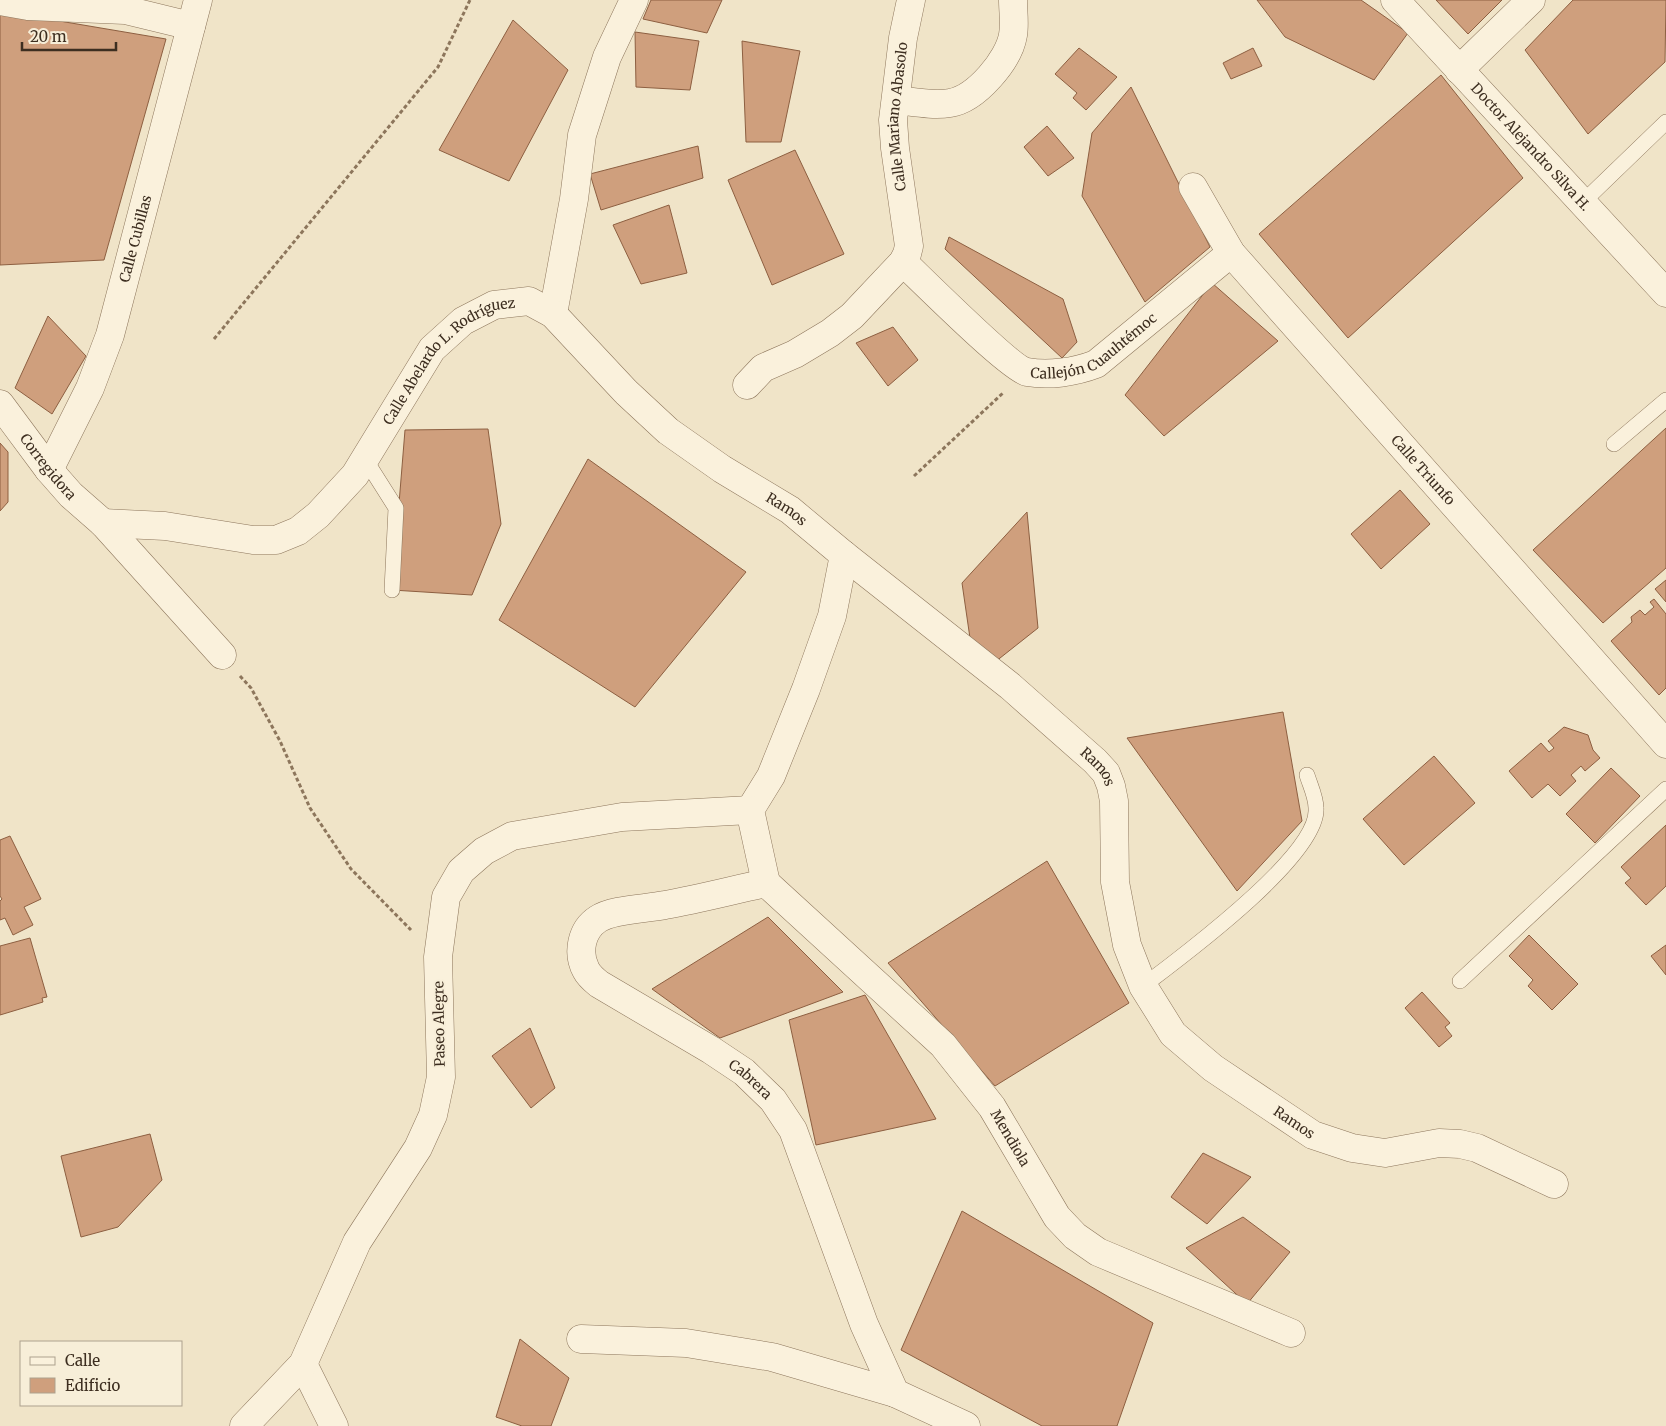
<svg xmlns="http://www.w3.org/2000/svg" width="1666" height="1426" viewBox="0 0 1666 1426" font-family="Merriweather,serif">
<style>
.building{fill:#cf9f7d;stroke:#8d5f41}
.lines{fill:none;stroke-linecap:round;stroke-linejoin:round}
.service-casing{stroke:#8d765c;stroke-width:16}
.minor-casing{stroke:#8d765c;stroke-width:29}
.path{stroke:#8d765c;stroke-width:3;stroke-dasharray:4 2.5;stroke-linecap:butt}
.service{stroke:#faf1dc;stroke-width:15}
.minor{stroke:#faf1dc;stroke-width:28}
.labels{text-anchor:middle;stroke-width:4;stroke-linejoin:round;paint-order:stroke}
.street-label{font-size:14px;fill:#3d2e20;stroke:#f7eed8}
</style>
<rect width="100%" height="100%" fill="#f0e4c8"/>
<!-- building -->
<g class="building">
<polygon points="651,0 722,0 707,33 643,19"/>
<polygon points="1257,0 1361,0 1408,33 1374,80 1285,37"/>
<polygon points="1436,0 1502,0 1468,34"/>
<polygon points="1573,0 1666,0 1665,62 1588,134 1525,50"/>
<polygon points="0,11 166,39 104,260 0,265"/>
<polygon points="513,20 568,70 509,181 439,150"/>
<polygon points="635,32 699,41 690,90 636,87"/>
<polygon points="742,41 800,51 781,142 746,142"/>
<polygon points="1079,48 1117,77 1086,110 1073,98 1077,93 1055,74"/>
<polygon points="1253,48 1262,66 1231,79 1223,63"/>
<polygon points="1441,75 1523,178 1348,338 1259,234"/>
<polygon points="1131,87 1210,247 1145,302 1082,196 1092,133"/>
<polygon points="1047,126 1074,158 1048,176 1024,147"/>
<polygon points="698,146 703,178 601,210 590,174"/>
<polygon points="795,150 844,254 772,285 728,180"/>
<polygon points="669,205 687,273 641,284 613,225"/>
<polygon points="949,237 1063,299 1077,342 1062,358 945,249"/>
<polygon points="1212,283 1278,341 1164,436 1125,395"/>
<polygon points="48,316 86,356 52,414 15,388"/>
<polygon points="893,327 918,360 888,386 856,343"/>
<polygon points="1666,428 1666,568 1603,623 1533,550"/>
<polygon points="488,429 501,524 472,595 392,590 405,430"/>
<polygon points="0,443 8,452 8,502 0,511"/>
<polygon points="588,459 746,572 635,707 499,620"/>
<polygon points="1400,490 1430,524 1381,569 1351,534"/>
<polygon points="1027,512 1038,628 995,662 971,645 962,583"/>
<polygon points="1666,580 1666,602 1655,589"/>
<polygon points="1654,599 1666,614 1666,688 1659,695 1611,641 1632,622 1631,617 1640,610 1645,615 1654,607 1650,602"/>
<polygon points="1283,712 1302,821 1237,891 1127,738"/>
<polygon points="1564,727 1588,735 1593,750 1600,758 1585,771 1581,766 1571,775 1576,781 1560,796 1548,784 1532,798 1509,771 1541,743 1549,752 1554,748 1548,741"/>
<polygon points="1434,756 1475,803 1404,865 1363,819"/>
<polygon points="1611,768 1640,796 1595,843 1566,814"/>
<polygon points="1666,825 1666,886 1646,905 1625,883 1631,878 1621,867"/>
<polygon points="10,836 41,899 24,907 33,925 13,935 5,918 0,920 0,901 2,899 0,896 0,840"/>
<polygon points="1047,861 1129,1003 995,1086 888,963"/>
<polygon points="768,917 843,992 720,1038 652,989"/>
<polygon points="1529,935 1578,984 1552,1010 1528,986 1533,980 1509,956"/>
<polygon points="30,938 47,997 42,998 43,1002 0,1015 0,946"/>
<polygon points="1666,945 1666,975 1651,956"/>
<polygon points="1422,992 1450,1023 1445,1027 1452,1036 1439,1047 1405,1008"/>
<polygon points="865,995 936,1119 816,1145 789,1020"/>
<polygon points="530,1028 555,1088 531,1108 492,1056"/>
<polygon points="150,1134 162,1180 118,1227 81,1237 61,1156"/>
<polygon points="1203,1153 1251,1177 1207,1224 1171,1197"/>
<polygon points="962,1211 1153,1323 1117,1426 1042,1426 901,1350"/>
<polygon points="1243,1217 1290,1252 1247,1304 1186,1248"/>
<polygon points="520,1339 569,1378 551,1426 522,1426 496,1417"/>
</g>
<g class="lines">
<defs>
<g id="service">
<polyline points="1582,203 1666,122"/>
<polyline points="1614,444 1666,400"/>
<polyline points="365,459 396,508 392,590"/>
<polyline points="1460,981 1666,789"/>
<path d="M1143,986C1180,958 1320,855 1316,808C1316,797 1310,785 1307,775"/>
</g>
<g id="minor">
<path id="s1" d="M1395,0L1666,293"/>
<polyline points="0,1 28,6 125,10 191,26"/>
<polyline points="1459,70 1531,0"/>
<path d="M896,100C914,102 933,106 950,103C976,99 1009,60 1013,35C1015,24 1013,11 1013,0"/>
<path id="s2" d="M1193,187L1231,253L1666,744"/>
<path id="s3" d="M903,262C921,279 1011,369 1027,372C1049,376 1075,372 1096,364L1231,253"/>
<polyline points="553,314 574,199 582,135 607,57 634,0"/>
<path id="s4" d="M747,385L763,368L795,354L830,333L852,316L903,262L907,254L909,246L895,148L893,120L903,38L911,0"/>
<path id="s5" d="M0,404L49,470L71,495L103,523L222,655"/>
<path id="s6" d="M49,470L90,388L110,335L198,0"/>
<path id="s7" d="M103,523L165,526L253,540H276L298,531L318,515L355,475L432,349L463,321L494,305L529,301L553,314L626,392L668,431L722,469L790,510L844,555L1010,686L1095,761L1106,773L1111,786L1114,801L1115,882L1127,945L1143,986L1173,1034L1213,1068L1313,1135L1352,1148L1385,1153L1439,1143L1460,1144L1477,1148L1554,1184"/>
<path id="s8" d="M766,883C733,890 699,899 665,905C646,909 613,909 598,919C581,930 577,953 586,970C589,976 594,980 599,984L711,1050L744,1072L773,1100L793,1130L864,1324L895,1393L966,1426"/>
<path id="s9" d="M766,883L943,1045L992,1107L1057,1217L1075,1236L1098,1252L1291,1333"/>
<polyline points="766,883 750,810 771,776 806,689 832,616 844,555"/>
<polyline points="581,1339 686,1343 772,1357 895,1393"/>
<polyline points="303,1364 334,1426"/>
<polyline points="244,1426 303,1364 357,1242 418,1148 433,1115 441,1077 438,957 446,897 461,871 484,851 512,836 622,817 750,810"/>
</g>
</defs>
<!-- service casing -->
<use href="#service" class="service-casing"/>
<!-- minor casing -->
<use href="#minor" class="minor-casing"/>
<!-- path -->
<g class="path">
<polyline points="214,339 438,67 470,0"/>
<polyline points="914,476 1003,393"/>
<polyline points="240,676 251,688 280,741 310,808 351,869 411,930"/>
</g>
<!-- service -->
<use href="#service" class="service"/>
<!-- minor -->
<use href="#minor" class="minor"/>
</g>
<g class="labels">
<!-- street labels -->
<g class="street-label">
<text dy="5" stroke="none"><textPath href="#s4" startOffset="349">Calle Mariano Abasolo</textPath></text>
<text dy="5" stroke="none"><textPath href="#s1" startOffset="200">Doctor Alejandro Silva H.</textPath></text>
<text dy="5" stroke="none"><textPath href="#s6" startOffset="248">Calle Cubillas</textPath></text>
<text dy="5" stroke="none"><textPath href="#s3" startOffset="241">Callejón Cuauhtémoc</textPath></text>
<text dy="5" stroke="none"><textPath href="#s7" startOffset="431">Calle Abelardo L. Rodríguez</textPath></text>
<text dy="5" stroke="none"><textPath href="#s5" startOffset="79">Corregidora</textPath></text>
<text dy="5" stroke="none"><textPath href="#s2" startOffset="366">Calle Triunfo</textPath></text>
<text dy="5" stroke="none"><textPath href="#s7" startOffset="871">Ramos</textPath></text>
<text dy="5" stroke="none"><textPath href="#s7" startOffset="1276">Ramos</textPath></text>
<text transform="translate(439 1024) rotate(-91)" y="5">Paseo Alegre</text>
<text dy="5" stroke="none"><textPath href="#s8" startOffset="428">Cabrera</textPath></text>
<text dy="5" stroke="none"><textPath href="#s7" startOffset="1711">Ramos</textPath></text>
<text dy="5" stroke="none"><textPath href="#s9" startOffset="355">Mendiola</textPath></text>
</g>
</g>
<!-- legend -->
<rect x="20" y="1341" width="162" height="65" fill="#f7eed8" stroke="#ada18e"/>
<rect x="30" y="1357" width="25" height="8" fill="#faf1dc" stroke="#ada18e"/>
<text x="65" y="1366" font-size="15" fill="#3d2e20">Calle</text>
<rect x="30" y="1378" width="25" height="15" fill="#cf9f7d" stroke="#ada18e"/>
<text x="65" y="1391" font-size="15" fill="#3d2e20">Edificio</text>
<!-- scale -->
<path d="M22 42v8h94v-8" fill="none" stroke="#3d2e20" stroke-width="2.5"/>
<text x="30" y="42" font-size="15" fill="#3d2e20" stroke="#f7eed8" stroke-width="4" paint-order="stroke">20 m</text>
</svg>
